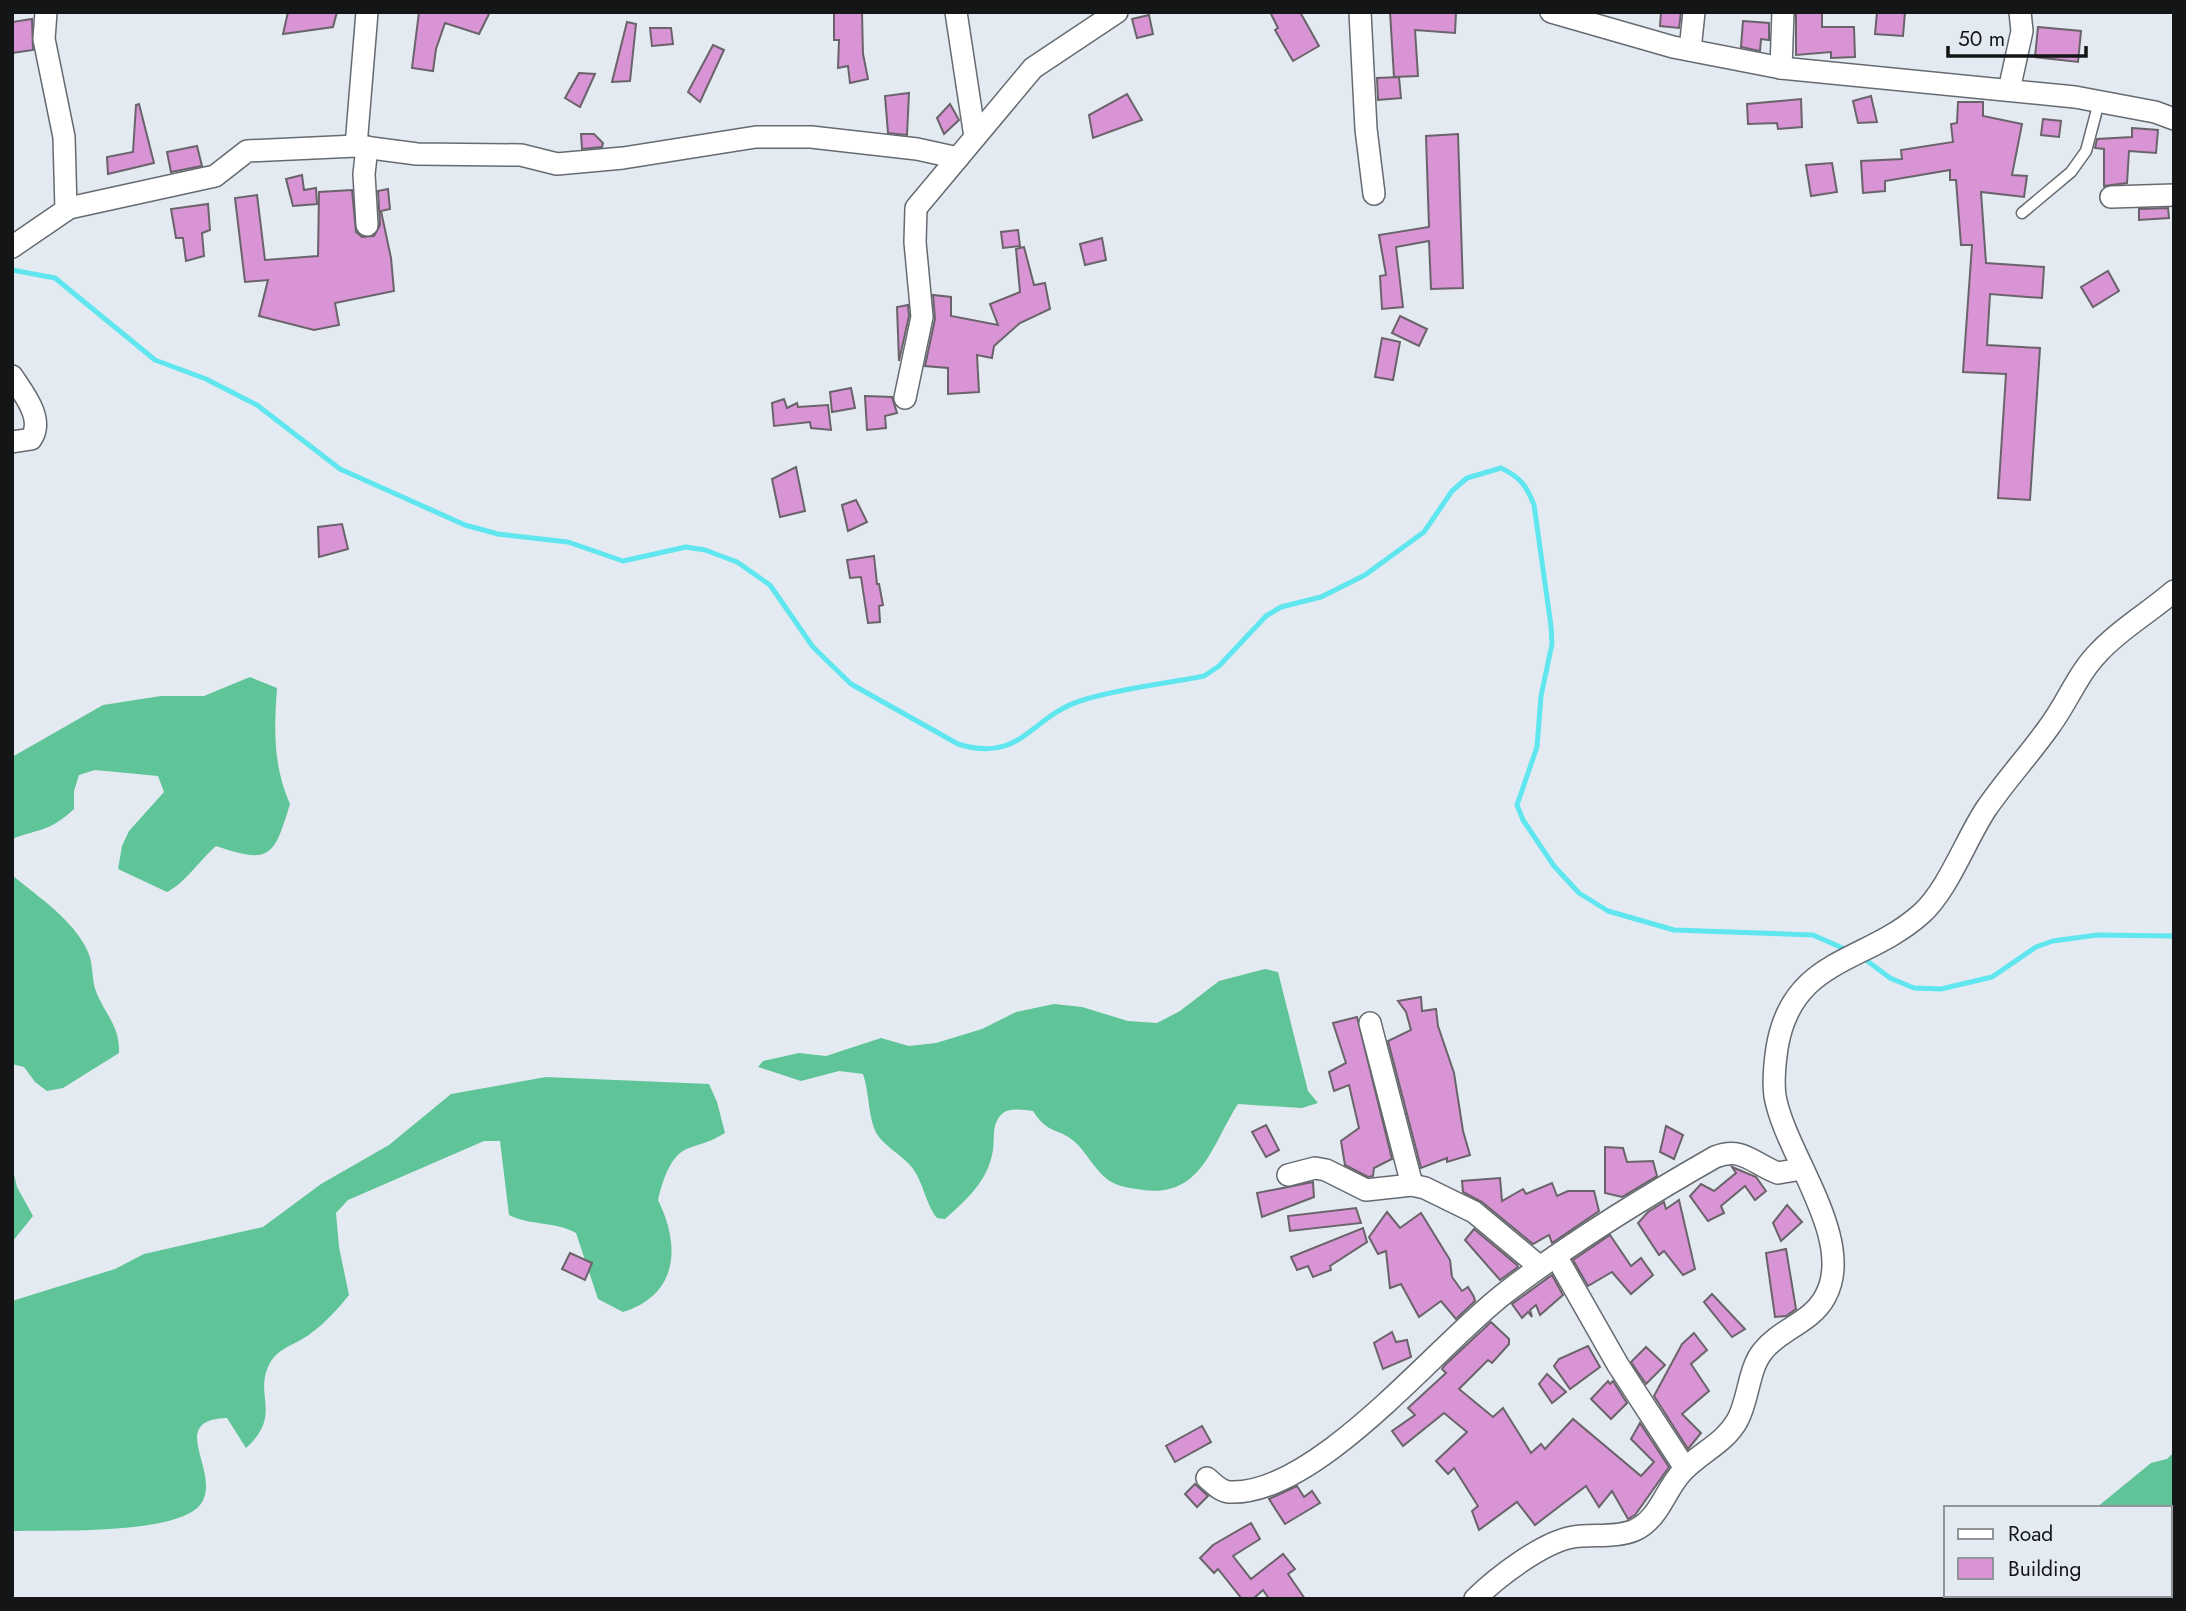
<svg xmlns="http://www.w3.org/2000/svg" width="2186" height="1611" viewBox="0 0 2186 1611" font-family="Jost,sans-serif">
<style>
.forest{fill:#5fc598}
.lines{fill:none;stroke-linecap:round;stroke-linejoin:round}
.stream{stroke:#5fe6ef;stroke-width:5}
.building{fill:#d894d5;stroke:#6a646a;stroke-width:2}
.lane-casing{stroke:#656b71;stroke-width:13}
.street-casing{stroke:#656b71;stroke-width:24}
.lane{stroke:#fff;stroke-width:10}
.street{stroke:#fff;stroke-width:21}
</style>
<rect width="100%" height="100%" fill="#e4eaf1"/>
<!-- forest -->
<g class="forest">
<path d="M250,677L277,688C274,729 273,766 290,804C274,856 271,865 216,846C199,861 185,883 167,892L118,869L122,846L129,831L164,792L158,776L95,770L79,775L74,791V809C49,832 41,828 12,839V757L103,705L161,696H204Z"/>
<path d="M12,875C38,897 74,920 88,952C94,965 91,981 97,994C107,1017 120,1027 119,1053L63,1088L47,1091L35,1082L24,1067L12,1064Z"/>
<path d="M1265,969L1278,972L1308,1091L1318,1103L1302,1108L1238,1104C1212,1144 1202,1198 1143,1190C1130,1188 1117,1187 1107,1179C1094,1169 1087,1153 1075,1142C1058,1127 1048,1135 1033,1111C1024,1110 1009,1107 1002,1114C990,1125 996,1141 992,1155C986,1183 965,1201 945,1219L937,1218C924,1202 924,1180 909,1164C899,1153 879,1143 874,1128C868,1111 869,1092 863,1074L839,1071L801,1081L758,1067L763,1061L799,1053L826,1056L881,1038L909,1046L936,1043L982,1029L1016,1012L1054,1004L1082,1007L1128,1021L1157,1023L1180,1011L1219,981Z"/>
<path d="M546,1077L709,1084L717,1102L725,1133C710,1142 703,1143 689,1148C670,1154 662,1183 658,1200C681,1246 678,1295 623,1312L598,1299L576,1233C555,1221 531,1226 509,1215L500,1141H484L348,1200L336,1213L339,1247L349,1295C337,1310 325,1323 310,1334C294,1346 277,1347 268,1367C255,1396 282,1416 246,1448L227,1418C164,1420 224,1474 200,1505C176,1535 52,1530 12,1531V1301L115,1269L144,1254L263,1227L321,1184L389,1145L451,1094Z"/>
<polygon points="12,1166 17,1187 33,1216 12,1242"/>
<polygon points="2174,1452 2174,1560 2170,1562 2170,1508 2096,1508 2151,1463 2167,1459"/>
</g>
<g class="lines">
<!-- stream -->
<g class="stream">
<path d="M12,270L55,278L155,360L206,379L257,405L340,469L465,525L498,534L568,542L623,561L686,547L705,550L737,562L770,585L813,647L851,684L958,744C1022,764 1030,716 1083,700C1121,688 1164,684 1204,676L1219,666L1266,616L1281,607L1321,597L1365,575L1424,532L1452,491L1467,478L1501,468C1520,477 1527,486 1534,505L1551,626L1552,644L1541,696L1537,747L1517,805L1523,820L1554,866L1579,893L1608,911L1674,930L1813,935L1847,950"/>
<polyline points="1862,957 1890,978 1914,988 1941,989 1992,977 2036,947 2053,941 2097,935 2174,936"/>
</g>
</g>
<!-- building -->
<g class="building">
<polygon points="288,12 337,12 333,27 283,34"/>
<polygon points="419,12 490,12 479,34 445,23 436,49 433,71 412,68"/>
<polygon points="834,12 862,12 863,54 868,79 850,83 848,66 838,68 839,40 834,40"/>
<polygon points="1270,12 1300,12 1319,46 1293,61 1275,30 1278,28"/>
<polygon points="1390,12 1456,12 1455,33 1415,30 1418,76 1394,77"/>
<polygon points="1661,12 1681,12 1679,28 1660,26"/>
<polygon points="1796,12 1822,12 1822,27 1854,27 1855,57 1831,58 1831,52 1796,55"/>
<polygon points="1877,12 1905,12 1903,36 1875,34"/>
<polygon points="1149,15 1153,34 1137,38 1132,19"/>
<polygon points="32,19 33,50 12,53 12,22"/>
<polygon points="1743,21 1769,23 1769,40 1761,39 1760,51 1741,47"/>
<polygon points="627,22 636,24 630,81 612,82"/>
<polygon points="2038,27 2081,31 2078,62 2035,57"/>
<polygon points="650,28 671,28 673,44 652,46"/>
<polygon points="713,45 724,50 700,102 688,92"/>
<polygon points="579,73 595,74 580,107 565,98"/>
<polygon points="1399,77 1401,98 1378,100 1377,78"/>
<polygon points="909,93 907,135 888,133 885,96"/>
<polygon points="1127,94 1142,120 1093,138 1089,115"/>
<polygon points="1871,96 1877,122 1858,123 1853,101"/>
<polygon points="1801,99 1802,127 1778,129 1777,123 1748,124 1747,104"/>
<polygon points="1958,102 1983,102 1983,116 2022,124 2012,175 2027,176 2024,197 1981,192 1986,263 2044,267 2042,298 1990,294 1987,345 2040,348 2030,500 1998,498 2006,374 1963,372 1972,245 1961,245 1956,180 1950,180 1950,170 1885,181 1885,191 1863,193 1861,161 1902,159 1901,150 1953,142 1951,124 1957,123"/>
<polygon points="139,104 154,163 108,174 107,157 133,152 136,105"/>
<polygon points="950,104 959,120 944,134 937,118"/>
<polygon points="2043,119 2061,121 2059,137 2041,135"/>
<polygon points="2132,128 2158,130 2156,153 2129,151 2127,183 2104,186 2104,149 2095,148 2097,139 2132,137"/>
<polygon points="581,134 594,134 603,143 602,147 582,149"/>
<polygon points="1458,134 1463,288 1431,289 1429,241 1396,247 1403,307 1382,309 1380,276 1386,275 1379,235 1429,227 1426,136"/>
<polygon points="197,146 202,166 171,172 167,152"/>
<polygon points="1832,163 1837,192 1811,196 1806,165"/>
<polygon points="302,175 304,190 316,188 317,204 293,206 286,179"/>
<polygon points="388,189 390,209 381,211 391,258 394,291 335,303 339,325 314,330 259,316 268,280 245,282 235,198 257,195 265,260 318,256 319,192 352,190 356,232 362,237 374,236 380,225 378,191"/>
<polygon points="208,204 210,230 202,233 204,256 186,261 183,238 176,238 171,209"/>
<polygon points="2168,208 2169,218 2139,220 2139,209"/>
<polygon points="1018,230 1020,246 1003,248 1001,232"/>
<polygon points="1102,238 1106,260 1085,265 1080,244"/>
<polygon points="1024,247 1034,285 1045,283 1050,309 1020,323 994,346 992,358 977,355 979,392 948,394 948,368 925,366 935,319 933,295 951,297 951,316 998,325 990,304 1020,292 1016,249"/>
<polygon points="2108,271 2119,291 2093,307 2081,287"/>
<polygon points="908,305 909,316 899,361 897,307"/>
<polygon points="1400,316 1427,329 1419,346 1392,333"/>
<polygon points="1382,338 1400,342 1393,380 1375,377"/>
<polygon points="851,388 855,408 832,412 830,392"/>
<polygon points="865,396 892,397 897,413 885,416 886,428 867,430"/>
<polygon points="784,399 787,408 797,403 798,407 828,405 831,430 811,428 810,422 774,426 772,403"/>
<polygon points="796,467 805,511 780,517 772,479"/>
<polygon points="856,500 867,522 848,531 842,505"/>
<polygon points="342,524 348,549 319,557 318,527"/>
<polygon points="874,556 877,584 879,584 883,605 879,606 880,622 868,623 861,577 850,578 847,560"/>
<polygon points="1421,997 1422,1011 1436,1009 1438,1026 1454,1073 1463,1131 1470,1155 1447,1162 1447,1158 1421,1168 1388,1041 1411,1030 1406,1012 1398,1001"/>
<polygon points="1357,1017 1392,1159 1374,1168 1373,1176 1368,1177 1345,1165 1341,1141 1359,1128 1349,1085 1334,1091 1329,1072 1346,1063 1333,1023"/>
<polygon points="1266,1125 1279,1150 1266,1157 1252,1132"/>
<polygon points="1666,1126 1683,1135 1674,1159 1660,1152"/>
<polygon points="1605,1147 1623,1148 1627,1162 1653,1161 1657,1176 1622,1197 1605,1193"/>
<polygon points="1732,1167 1756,1177 1766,1191 1755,1200 1745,1186 1721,1206 1724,1213 1708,1221 1690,1196 1701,1184 1714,1191 1736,1173"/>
<polygon points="1500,1178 1502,1201 1523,1189 1526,1194 1552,1183 1557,1196 1568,1191 1594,1191 1599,1211 1552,1243 1549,1235 1533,1244 1482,1202 1463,1192 1462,1181"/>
<polygon points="1313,1182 1314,1197 1262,1217 1257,1193"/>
<polygon points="1679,1200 1695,1269 1683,1275 1664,1251 1659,1255 1638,1223 1648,1212 1664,1202 1666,1209"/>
<polygon points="1787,1205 1802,1222 1781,1241 1773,1223"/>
<polygon points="1356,1208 1361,1223 1290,1231 1288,1216"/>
<polygon points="1387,1212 1400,1228 1421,1213 1450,1260 1452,1277 1462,1291 1468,1287 1474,1297 1475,1301 1456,1319 1441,1301 1419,1317 1401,1284 1390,1288 1386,1251 1378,1254 1369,1237"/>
<polygon points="1363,1228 1367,1242 1330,1266 1331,1270 1313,1277 1308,1266 1297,1270 1291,1257"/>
<polygon points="1474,1229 1517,1265 1518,1267 1500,1280 1465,1240"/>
<polygon points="1610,1235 1631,1266 1641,1258 1653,1275 1631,1294 1612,1272 1588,1286 1573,1260"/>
<polygon points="1786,1249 1796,1309 1786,1316 1775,1317 1766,1253"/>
<polygon points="570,1253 592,1263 585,1280 562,1269"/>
<polygon points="1552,1275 1563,1295 1540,1315 1536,1305 1530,1310 1532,1317 1528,1312 1522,1318 1512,1304"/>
<polygon points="1712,1294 1745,1329 1732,1337 1704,1302"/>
<polygon points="1491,1322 1509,1339 1509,1344 1492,1363 1488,1360 1459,1389 1493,1417 1503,1408 1531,1453 1541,1444 1545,1449 1573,1419 1641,1476 1654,1462 1631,1439 1640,1423 1669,1467 1635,1515 1628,1519 1612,1491 1599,1507 1586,1486 1535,1525 1517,1502 1479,1530 1472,1511 1478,1506 1454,1468 1448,1474 1436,1461 1467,1432 1444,1413 1403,1446 1392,1431 1415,1415 1408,1408 1446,1373 1442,1369 1445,1365"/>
<polygon points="1392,1332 1396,1342 1407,1340 1411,1357 1383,1369 1374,1343"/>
<polygon points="1694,1333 1707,1350 1691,1364 1709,1391 1682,1414 1701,1433 1688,1449 1654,1396 1682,1344"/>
<polygon points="1588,1346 1600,1367 1570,1389 1554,1366 1559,1359"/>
<polygon points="1646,1347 1665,1365 1646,1384 1631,1362"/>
<polygon points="1547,1374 1566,1392 1552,1403 1539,1384"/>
<polygon points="1608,1381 1610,1384 1613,1381 1627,1403 1611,1419 1591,1399"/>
<polygon points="1202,1426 1211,1442 1175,1462 1166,1446"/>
<polygon points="1195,1484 1208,1496 1197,1507 1185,1494"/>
<polygon points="1297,1486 1304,1497 1312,1491 1320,1503 1285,1524 1269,1499"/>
<polygon points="1251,1523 1260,1539 1233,1556 1251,1579 1283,1554 1295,1569 1288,1574 1305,1599 1269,1599 1263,1590 1253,1599 1242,1599 1218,1569 1214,1573 1200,1558 1213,1545"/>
</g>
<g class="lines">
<defs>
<polyline id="lane" points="2022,213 2071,172 2086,151 2099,102"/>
<g id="street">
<polyline points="46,12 44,39 64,137 66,210"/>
<polyline points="367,12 356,146 417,154 521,155 557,164 623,158 756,137 811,137 917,149 958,158"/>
<polyline points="956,12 975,137"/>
<polyline points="1360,12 1366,129 1374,194"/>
<polyline points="1551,12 1673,47 1781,68 2075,97 2155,112 2174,119"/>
<polyline points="1690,50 1694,12"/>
<polyline points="1781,68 1783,12"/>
<polyline points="2009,90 2022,31 2020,12"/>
<polyline points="367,147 364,174 367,225"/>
<polyline points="2111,197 2174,195"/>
<polyline points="12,247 69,208 215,176 247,151 356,146"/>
<path d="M12,376C23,393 45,419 31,439L12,442"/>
<polyline points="905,398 922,317 915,242 916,208 1033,68 1117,12"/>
<polyline points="1370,1023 1412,1185"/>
<polyline points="1288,1175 1315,1168 1326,1170 1366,1190 1412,1185 1425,1188 1474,1212 1540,1267"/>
<polyline points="1556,1256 1618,1365 1685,1468"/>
<path d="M1207,1478C1214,1484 1220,1491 1229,1492C1316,1497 1438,1344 1505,1293C1571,1242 1643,1198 1715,1157C1743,1146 1753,1164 1778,1173L1802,1169"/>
<path d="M1475,1599C1497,1577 1543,1542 1573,1537C1593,1534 1617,1538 1635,1530C1659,1519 1665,1490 1682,1472C1699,1453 1724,1444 1737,1421C1749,1400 1748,1369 1763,1351C1780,1329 1811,1323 1825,1297C1857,1240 1785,1154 1775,1096C1773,1082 1775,1062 1777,1048C1792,957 1865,964 1921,914C1948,890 1966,839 1986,809C2006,780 2029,755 2049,727C2067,703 2078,673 2099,652C2120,629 2150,612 2174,591"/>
</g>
</defs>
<!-- lane casing -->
<use href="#lane" class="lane-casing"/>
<!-- street casing -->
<use href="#street" class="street-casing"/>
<!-- lane -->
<use href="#lane" class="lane"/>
<!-- street -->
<use href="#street" class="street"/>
</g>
<!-- border -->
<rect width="2186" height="1611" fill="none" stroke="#131517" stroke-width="28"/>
<!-- legend -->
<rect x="1944" y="1506" width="228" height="91" fill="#e4eaf1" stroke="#90959a" stroke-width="2"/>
<rect x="1958" y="1529" width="35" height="10" fill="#ffffff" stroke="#90959a" stroke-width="2"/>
<text x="2008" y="1541" font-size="21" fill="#131517">Road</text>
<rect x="1958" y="1558" width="35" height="21" fill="#d894d5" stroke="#90959a" stroke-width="2"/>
<text x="2008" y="1576" font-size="21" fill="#131517">Building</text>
<!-- scale -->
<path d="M1948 46v10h138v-10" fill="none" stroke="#131517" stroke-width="3.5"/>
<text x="1958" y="46" font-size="21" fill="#131517" stroke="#e4eaf1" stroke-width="5" paint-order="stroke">50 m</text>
</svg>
